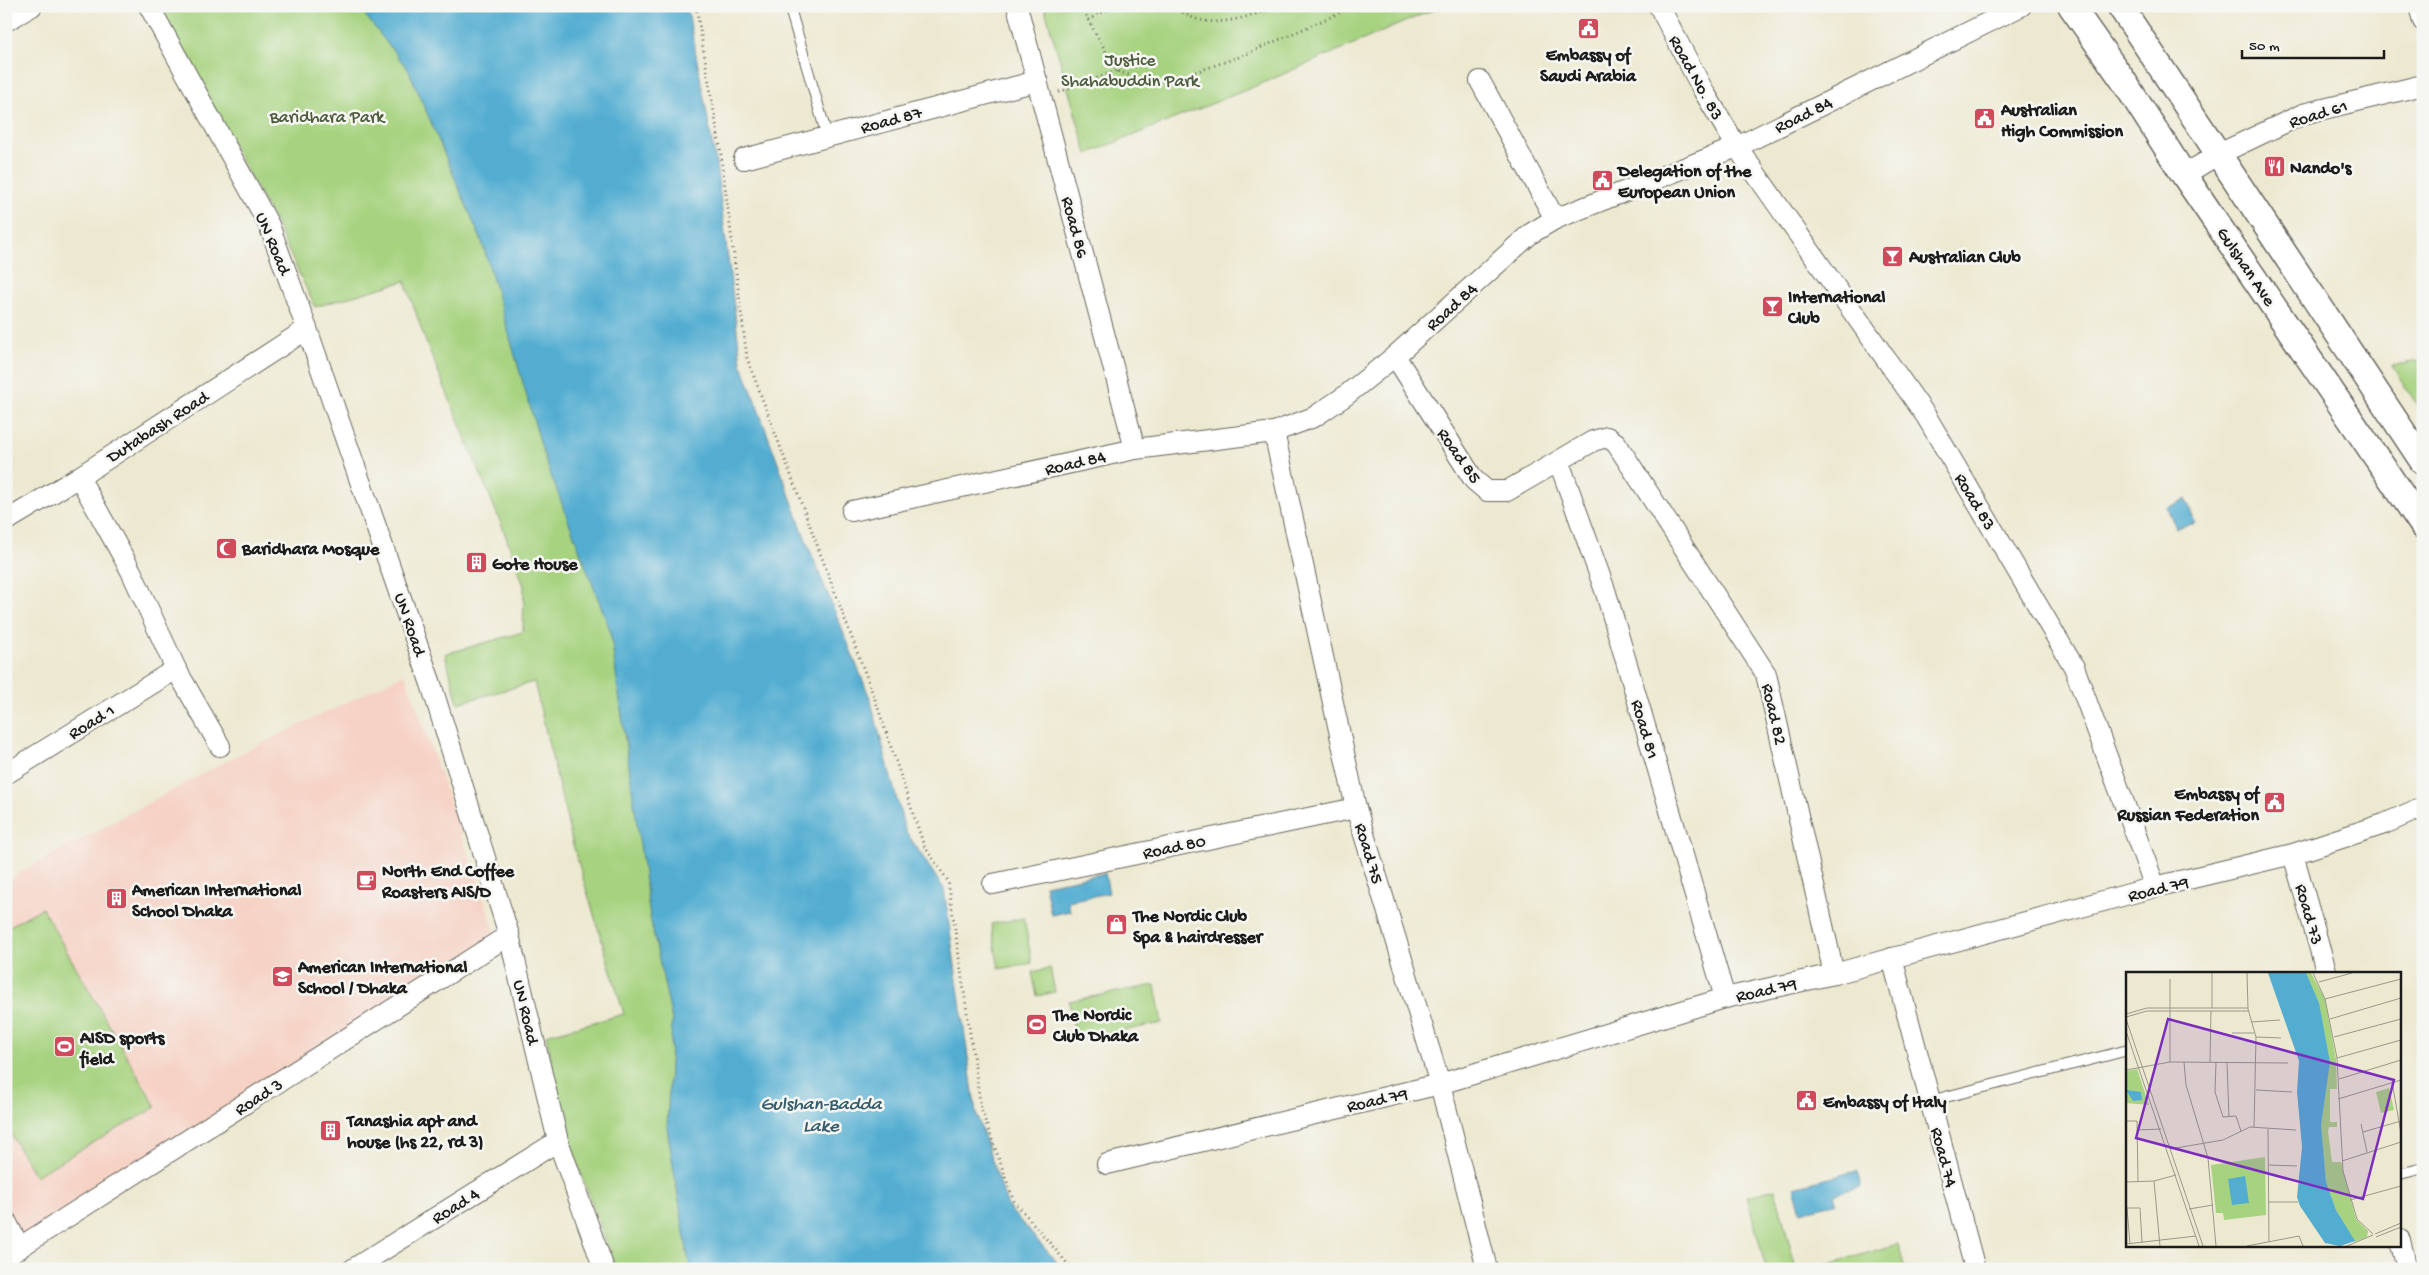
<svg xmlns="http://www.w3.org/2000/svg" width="2429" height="1275" viewBox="0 0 2429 1275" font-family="'Gochi Hand',sans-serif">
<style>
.built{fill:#f6d2c4}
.green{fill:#a7d380;stroke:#62784e}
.water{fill:#53add1;stroke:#386476}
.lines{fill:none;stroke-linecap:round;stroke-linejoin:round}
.service-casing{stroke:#65645b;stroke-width:12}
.minor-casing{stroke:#65645b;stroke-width:22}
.tertiary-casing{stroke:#65645b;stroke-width:28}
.path{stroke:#65645b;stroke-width:3;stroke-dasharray:1 4;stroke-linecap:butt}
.service{stroke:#fff;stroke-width:10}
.minor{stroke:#fff;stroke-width:20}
.tertiary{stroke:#fff;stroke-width:25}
.labels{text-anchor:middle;stroke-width:5;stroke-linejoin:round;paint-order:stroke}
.poi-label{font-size:18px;font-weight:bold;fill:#1c1c1c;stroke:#f6f6f2;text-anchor:start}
.park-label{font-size:18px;fill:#4d5c3f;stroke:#f6f6f2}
.street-label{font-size:18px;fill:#1c1c1c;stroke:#f6f6f2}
.water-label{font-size:19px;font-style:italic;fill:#355d6d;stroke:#f6f6f2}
.inset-road{fill:none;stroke:#999789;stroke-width:1}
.view{fill:#7b2cbf;fill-opacity:0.15;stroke:#7b2cbf;stroke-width:2.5}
.inset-edge{fill:none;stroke:#1c1c1c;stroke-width:2.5}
</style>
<rect width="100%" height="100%" fill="#f6f6f2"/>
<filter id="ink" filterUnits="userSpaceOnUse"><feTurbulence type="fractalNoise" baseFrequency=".02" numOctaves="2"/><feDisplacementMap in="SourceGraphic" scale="10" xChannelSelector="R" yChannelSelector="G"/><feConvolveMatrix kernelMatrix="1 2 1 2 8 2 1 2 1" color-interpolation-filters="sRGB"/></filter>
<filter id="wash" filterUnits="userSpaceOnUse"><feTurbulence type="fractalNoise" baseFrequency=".0096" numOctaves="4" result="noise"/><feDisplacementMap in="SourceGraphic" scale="20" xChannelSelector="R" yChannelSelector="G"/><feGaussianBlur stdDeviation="1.12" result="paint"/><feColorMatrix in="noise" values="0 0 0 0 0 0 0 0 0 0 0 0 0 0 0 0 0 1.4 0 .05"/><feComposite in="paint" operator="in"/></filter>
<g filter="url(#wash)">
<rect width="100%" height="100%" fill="#ede9d1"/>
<!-- built -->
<polygon class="built" points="405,674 502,951 21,1242 6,1211 6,883 22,871 236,756"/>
<!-- green -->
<g class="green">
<polygon points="157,6 365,6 410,64 484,236 611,623 626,748 631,768 673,1014 707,1269 616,1269 568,1138 546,1035 624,1014 573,845 534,682 458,703 445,654 523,632 524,586 504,531 424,337 405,281 315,307 275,222"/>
<polygon points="1044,6 1442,6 1251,88 1087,154"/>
<polygon points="2423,360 2423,414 2392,366"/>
<polygon points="42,908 156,1107 35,1176 6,1126 6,928"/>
<polygon points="1024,918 1032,963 999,969 991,924"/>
<polygon points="1050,968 1055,992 1037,996 1032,972"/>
<polygon points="1155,985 1162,1023 1076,1040 1069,1001"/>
<polygon points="1775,1189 1796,1269 1766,1269 1747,1196"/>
<polygon points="1898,1244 1905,1269 1811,1269"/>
</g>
<!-- water -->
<g class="water">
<polygon points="358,6 687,6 716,163 741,362 809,548 870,698 905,830 944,889 976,1113 1008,1207 1063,1269 690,1269 667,1128 672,1020 650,917 610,630 546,462 482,242 409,71"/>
<polygon points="2186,499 2195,523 2176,528 2167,508"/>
<polygon points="1105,873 1109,893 1068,901 1070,911 1051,915 1045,885"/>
<polygon points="1857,1171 1861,1187 1834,1194 1837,1203 1801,1212 1794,1187"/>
</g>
</g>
<g filter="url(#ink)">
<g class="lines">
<defs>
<g id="service">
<polyline points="791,12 827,136"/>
<polyline points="1930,1101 2128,1050"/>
<polyline points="2400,1174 2423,1168"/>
</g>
<g id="minor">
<polyline points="149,6 269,225 307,329 431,684 509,935 558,1141 604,1269"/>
<polyline points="1017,6 1135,449"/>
<polyline points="1659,6 1703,90 1737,147 1926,416 2074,667 2155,887"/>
<polyline points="2419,6 2423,21"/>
<polyline points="6,21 32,6"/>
<polyline points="1480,81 1555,219"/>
<polyline points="744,159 1037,81"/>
<polyline points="2184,175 2217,155 2303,114 2423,85"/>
<polyline points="1395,356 1474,480 1487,491 1507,491 1593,441 1607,437 1616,443 1766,674 1834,974"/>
<polyline points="1274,432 1356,808 1440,1084 1487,1269"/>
<polyline points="1559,462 1606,593 1725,998"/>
<polyline points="79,477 131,571 176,669 220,746"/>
<polyline points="852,511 1135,449 1274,432 1314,417 1345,396 1395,356 1530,234 1555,219 1737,147 2021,6"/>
<polyline points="6,521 79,477 307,329"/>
<polyline points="6,774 176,669"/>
<polyline points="2293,854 2327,974"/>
<polyline points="993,884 1356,808"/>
<polyline points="1892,958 1975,1269"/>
<polyline points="1107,1164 1440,1084 1725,998 1834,974 2155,887 2293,854 2384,824 2423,807"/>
<polyline points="6,1221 20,1248"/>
<polyline points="2400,1240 2407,1269"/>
<polyline points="6,1256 509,935"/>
<polyline points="353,1269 558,1141"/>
</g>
<g id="tertiary">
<polyline points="2071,6 2123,80 2184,175 2423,526"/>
<polyline points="2120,6 2423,462"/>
</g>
</defs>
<!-- service casing -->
<use href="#service" class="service-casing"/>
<!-- minor casing -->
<use href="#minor" class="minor-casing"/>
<!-- tertiary casing -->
<use href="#tertiary" class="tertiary-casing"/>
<!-- path -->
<g class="path">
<polyline points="696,6 720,147 747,358 876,702 924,846 948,881 981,1109 1014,1201 1072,1269"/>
<polyline points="1083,6 1088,20 1114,6"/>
<path d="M1175,6C1202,32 1237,20 1268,10L1272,6"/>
<polyline points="1088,20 1117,71 1149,82 1187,75 1242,56 1355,6"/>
<polyline points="1059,92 1117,71"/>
</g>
<!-- service -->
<use href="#service" class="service"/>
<!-- minor -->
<use href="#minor" class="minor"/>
<!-- tertiary -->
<use href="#tertiary" class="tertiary"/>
</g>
</g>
<!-- icons -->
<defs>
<symbol id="civic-square" viewBox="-11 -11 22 22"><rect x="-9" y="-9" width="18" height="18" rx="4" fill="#d1495b" stroke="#f6f6f2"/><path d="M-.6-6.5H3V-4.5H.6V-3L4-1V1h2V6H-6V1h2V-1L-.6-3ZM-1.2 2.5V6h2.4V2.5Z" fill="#fff"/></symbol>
<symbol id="restaurant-square" viewBox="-11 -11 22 22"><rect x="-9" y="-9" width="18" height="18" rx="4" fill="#d1495b" stroke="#f6f6f2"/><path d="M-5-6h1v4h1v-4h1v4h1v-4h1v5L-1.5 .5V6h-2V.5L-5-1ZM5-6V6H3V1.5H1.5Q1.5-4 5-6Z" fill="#fff"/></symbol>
<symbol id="bar-square" viewBox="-11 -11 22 22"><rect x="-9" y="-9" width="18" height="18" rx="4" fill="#d1495b" stroke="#f6f6f2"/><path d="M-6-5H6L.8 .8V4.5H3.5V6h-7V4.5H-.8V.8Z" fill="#fff"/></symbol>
<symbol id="mosque-square" viewBox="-11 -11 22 22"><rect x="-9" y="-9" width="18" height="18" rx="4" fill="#d1495b" stroke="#f6f6f2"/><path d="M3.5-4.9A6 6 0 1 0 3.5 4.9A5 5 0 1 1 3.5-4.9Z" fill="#fff"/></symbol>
<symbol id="building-square" viewBox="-11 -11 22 22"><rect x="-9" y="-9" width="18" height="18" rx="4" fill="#d1495b" stroke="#f6f6f2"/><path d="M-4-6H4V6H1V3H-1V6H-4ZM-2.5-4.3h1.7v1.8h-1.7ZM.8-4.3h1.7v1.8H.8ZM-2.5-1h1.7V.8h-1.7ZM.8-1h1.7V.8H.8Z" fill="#fff"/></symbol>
<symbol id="cafe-square" viewBox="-11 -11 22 22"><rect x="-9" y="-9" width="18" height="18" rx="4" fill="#d1495b" stroke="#f6f6f2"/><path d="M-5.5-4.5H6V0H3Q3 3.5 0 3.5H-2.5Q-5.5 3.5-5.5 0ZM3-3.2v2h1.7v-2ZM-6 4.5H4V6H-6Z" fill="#fff"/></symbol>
<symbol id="shop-square" viewBox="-11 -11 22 22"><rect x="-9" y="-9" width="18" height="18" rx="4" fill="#d1495b" stroke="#f6f6f2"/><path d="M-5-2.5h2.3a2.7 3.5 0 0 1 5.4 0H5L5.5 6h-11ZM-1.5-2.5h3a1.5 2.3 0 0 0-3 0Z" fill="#fff"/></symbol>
<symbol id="school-square" viewBox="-11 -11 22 22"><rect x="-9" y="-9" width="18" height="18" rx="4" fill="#d1495b" stroke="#f6f6f2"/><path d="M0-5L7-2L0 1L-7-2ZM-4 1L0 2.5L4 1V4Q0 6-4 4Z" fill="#fff"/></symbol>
<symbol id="stadium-square" viewBox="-11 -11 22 22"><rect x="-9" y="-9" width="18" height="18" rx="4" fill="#d1495b" stroke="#f6f6f2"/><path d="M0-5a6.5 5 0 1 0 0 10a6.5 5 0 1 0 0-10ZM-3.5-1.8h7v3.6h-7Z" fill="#fff"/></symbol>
</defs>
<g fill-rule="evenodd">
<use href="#civic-square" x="1576" y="16" width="25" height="25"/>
<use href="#civic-square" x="1972" y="106" width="25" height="25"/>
<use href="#restaurant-square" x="2262" y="154" width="25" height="25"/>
<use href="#civic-square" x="1590" y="168" width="25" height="25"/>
<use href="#bar-square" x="1880" y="244" width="25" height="25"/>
<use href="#bar-square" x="1760" y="294" width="25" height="25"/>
<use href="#mosque-square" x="214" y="536" width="25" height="25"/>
<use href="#building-square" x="464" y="550" width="25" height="25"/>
<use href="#civic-square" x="2262" y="790" width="25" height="25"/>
<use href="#cafe-square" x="354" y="868" width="25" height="25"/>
<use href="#building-square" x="104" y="886" width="25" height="25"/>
<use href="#shop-square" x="1104" y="912" width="25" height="25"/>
<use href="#school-square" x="270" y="964" width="25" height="25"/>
<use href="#stadium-square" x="1024" y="1012" width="25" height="25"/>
<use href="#stadium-square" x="52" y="1034" width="25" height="25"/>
<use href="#civic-square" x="1794" y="1088" width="25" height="25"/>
<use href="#building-square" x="318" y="1118" width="25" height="25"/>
</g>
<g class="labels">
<!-- poi labels -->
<g class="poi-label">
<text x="1588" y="60" text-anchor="middle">Embassy of<tspan x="1588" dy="21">Saudi Arabia</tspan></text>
<text x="2001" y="115">Australian<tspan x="2001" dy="21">High Commission</tspan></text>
<text x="2290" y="173">Nando's</text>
<text x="1618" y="176">Delegation of the<tspan x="1618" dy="21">European Union</tspan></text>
<text x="1909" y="262">Australian Club</text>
<text x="1788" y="302">International<tspan x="1788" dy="21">Club</tspan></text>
<text x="242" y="554">Baridhara Mosque</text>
<text x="492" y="569">Gote House</text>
<text x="2259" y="799" text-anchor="end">Embassy of<tspan x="2259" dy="21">Russian Federation</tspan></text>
<text x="382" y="876">North End Coffee<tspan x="382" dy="21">Roasters AIS/D</tspan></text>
<text x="132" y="895">American International<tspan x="132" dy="21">School Dhaka</tspan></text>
<text x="1133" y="921">The Nordic Club<tspan x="1133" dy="21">Spa &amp; hairdresser</tspan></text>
<text x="298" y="972">American International<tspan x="298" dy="21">School / Dhaka</tspan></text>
<text x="1053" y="1020">The Nordic<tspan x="1053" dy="21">Club Dhaka</tspan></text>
<text x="80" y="1043">AISD sports<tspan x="80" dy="21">field</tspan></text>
<text x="1823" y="1107">Embassy of Italy</text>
<text x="347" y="1126">Tanashia apt and<tspan x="347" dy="21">house (hs 22, rd 3)</tspan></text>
</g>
<!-- park labels -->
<g class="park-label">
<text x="1130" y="65">Justice<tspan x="1130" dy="21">Shahabuddin Park</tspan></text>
<text x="327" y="122">Baridhara Park</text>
</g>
<!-- street labels -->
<g class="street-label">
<text transform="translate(1697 77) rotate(61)" y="6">Road No. 83</text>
<text transform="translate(2318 113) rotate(-17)" y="6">Road 61</text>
<text transform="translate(1803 114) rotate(-26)" y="6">Road 84</text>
<text transform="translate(891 119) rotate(-15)" y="6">Road 87</text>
<text transform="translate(1076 227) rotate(75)" y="6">Road 86</text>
<text transform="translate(274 243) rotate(67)" y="6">UN Road</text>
<text transform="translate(2247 266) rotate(56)" y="6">Gulshan Ave</text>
<text transform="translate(1451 306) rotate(-42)" y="6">Road 84</text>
<text transform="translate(157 426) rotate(-33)" y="6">Dutabash Road</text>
<text transform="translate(1460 455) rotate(55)" y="6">Road 85</text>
<text transform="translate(1075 462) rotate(-13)" y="6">Road 84</text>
<text transform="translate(1976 501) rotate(59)" y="6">Road 83</text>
<text transform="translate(411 624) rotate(71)" y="6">UN Road</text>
<text transform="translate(1775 714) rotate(77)" y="6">Road 82</text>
<text transform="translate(91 721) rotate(-32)" y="6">Road 1</text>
<text transform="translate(1646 729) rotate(74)" y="6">Road 81</text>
<text transform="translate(1174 846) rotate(-12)" y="6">Road 80</text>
<text transform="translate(1370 853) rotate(73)" y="6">Road 75</text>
<text transform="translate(2158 888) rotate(-14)" y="6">Road 79</text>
<text transform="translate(2310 914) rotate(74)" y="6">Road 73</text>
<text transform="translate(1766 989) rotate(-13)" y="6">Road 79</text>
<text transform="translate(527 1012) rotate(77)" y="6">UN Road</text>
<text transform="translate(258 1096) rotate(-33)" y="6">Road 3</text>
<text transform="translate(1377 1099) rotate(-13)" y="6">Road 79</text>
<text transform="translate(1945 1157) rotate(75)" y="6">Road 74</text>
<text transform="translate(455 1205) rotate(-32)" y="6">Road 4</text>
</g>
<!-- water labels -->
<g class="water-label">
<text x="821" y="1109">Gulshan-Badda<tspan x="821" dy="22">Lake</tspan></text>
</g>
</g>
<!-- overview -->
<g transform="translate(2126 972)">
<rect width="275" height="275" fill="#ede9d1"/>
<path d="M180,1H185L199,27L210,87L211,117H204V150H211V155H203L202,159L206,190H215L230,247L242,259L241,265L228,270L210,238L200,211ZM11,97L23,133L0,131V99ZM263,116L268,138L255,141L250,120ZM139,185L140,243L98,248L97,241H90L85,193Z" fill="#a7d380"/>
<path d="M142,1H180L193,31L204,90L195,153L200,210L210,238L229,269L214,274L199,271L174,234L171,225L176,175L171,120L173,89ZM0,118L15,120L16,128L7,129ZM119,204L123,231L106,233L102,207Z" fill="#53add1"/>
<path class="inset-road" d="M86,1V36M121,1L122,37L130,65L128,155M187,1L199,27L211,86L217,199L231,247L247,262M193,10L226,1M199,27L275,7M0,42L21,36H122M0,45L21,39H122M0,47L77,274M204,47L275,26M125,50L154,48M0,59L73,274M106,61H128M130,65L155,66M208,65L275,47M211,86L275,68M44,90V7M58,90L60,113L82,186L90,274M84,90L85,39M90,90L89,120L97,145L110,144L115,159M101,91L103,145M0,98L44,90L162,91M213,107L275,88M266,110L275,161M130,118L166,120M212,127L275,108M0,149H11L12,210M235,152L241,180M142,157L143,270M11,158L35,157M237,160L275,149M44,177L97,168L124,155L170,158M216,189L275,170M142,193L171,194M28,209L34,274M0,210L28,209L50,203M224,228L275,214M142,230H172M0,236H14L16,271M1,236L4,272M63,237L87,233M249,262L275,251M250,265L275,255M0,272L70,264M121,274L173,264L177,274M221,274L247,263"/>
<path class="view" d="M42,47L268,108L237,227L10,166Z"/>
<rect width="275" height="275" class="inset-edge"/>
</g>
<!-- margin -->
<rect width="2429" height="1275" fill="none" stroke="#f6f6f2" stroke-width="25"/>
<!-- scale -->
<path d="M2242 50v8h142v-8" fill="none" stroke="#1c1c1c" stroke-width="2.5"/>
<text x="2249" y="50" font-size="15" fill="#1c1c1c" stroke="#f6f6f2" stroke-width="4" paint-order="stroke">50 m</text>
</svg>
